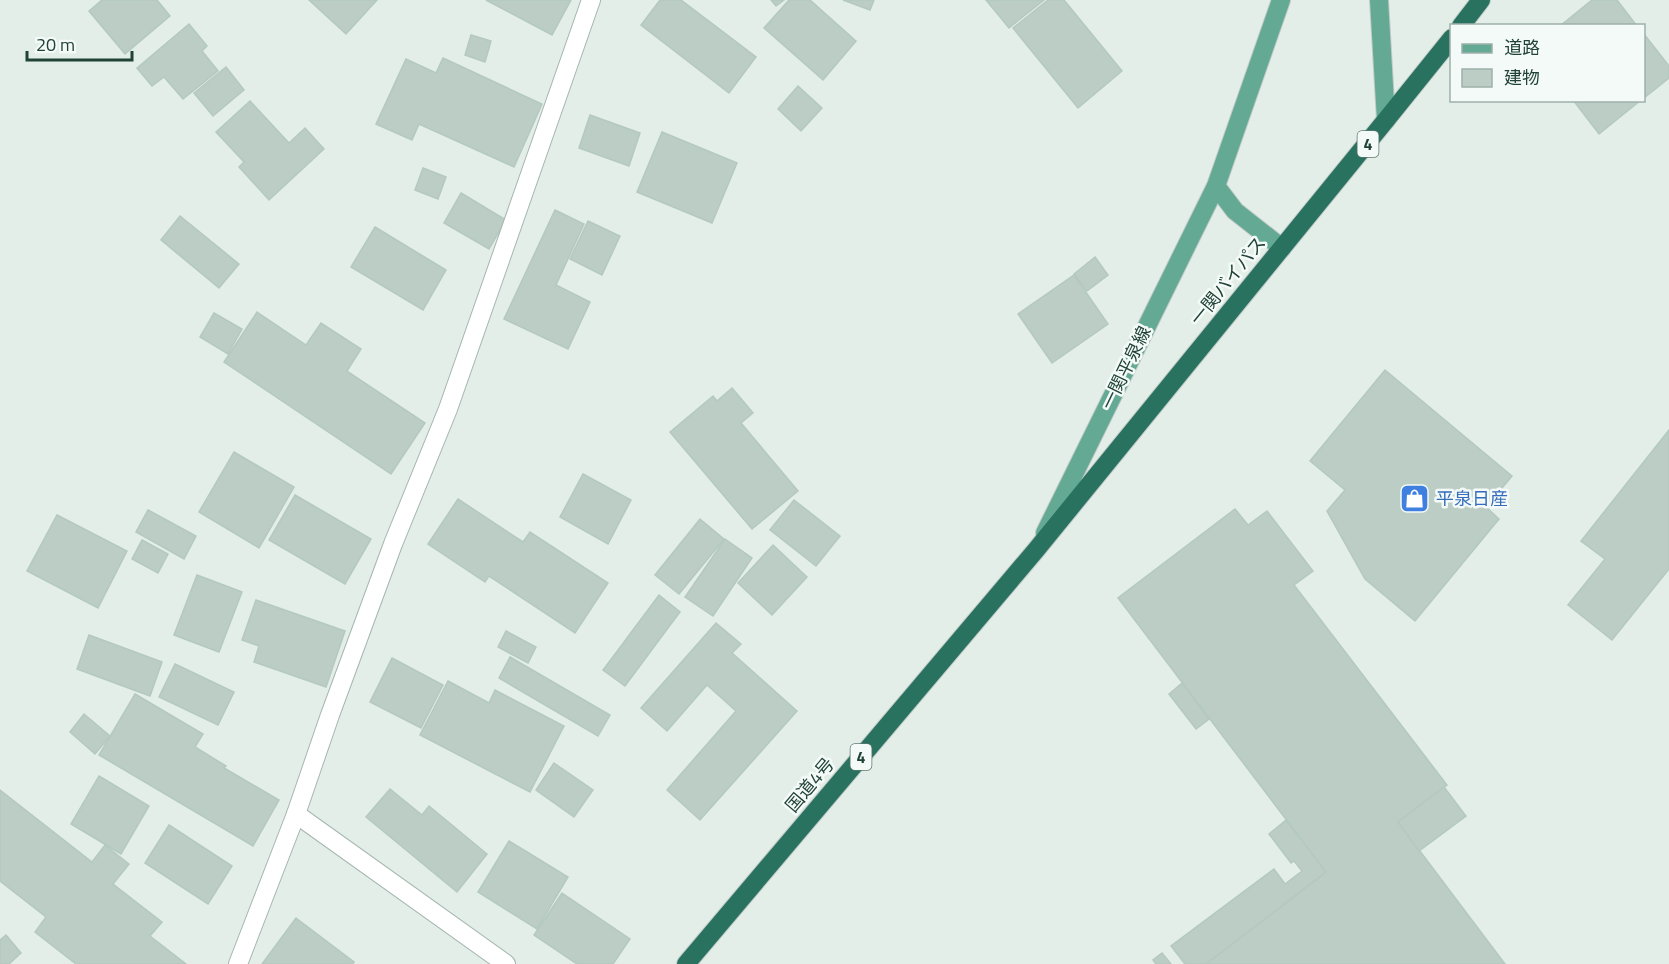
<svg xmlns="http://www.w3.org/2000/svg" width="1669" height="964" viewBox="0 0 1669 964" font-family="'Titillium Web','Noto Sans JP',sans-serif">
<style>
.building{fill:#bbcdc4;stroke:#b4c9bf;stroke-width:1.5}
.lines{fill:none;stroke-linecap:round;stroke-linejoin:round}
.minor-casing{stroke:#a5b7b0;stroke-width:20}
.major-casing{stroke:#c1cac7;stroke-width:20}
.highway-casing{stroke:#c1cac7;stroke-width:20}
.minor{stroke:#fff;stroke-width:18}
.major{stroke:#63a993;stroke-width:18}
.highway{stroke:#29725f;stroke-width:18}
.labels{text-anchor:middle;stroke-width:5;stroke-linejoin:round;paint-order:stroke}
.shield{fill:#f4faf7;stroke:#607971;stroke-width:1.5}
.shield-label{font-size:16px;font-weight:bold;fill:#204237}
.street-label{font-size:18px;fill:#204237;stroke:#f4faf7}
.shop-label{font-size:18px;fill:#366cbe;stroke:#f4faf7;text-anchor:start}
</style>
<rect width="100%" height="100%" fill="#e3eee9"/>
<!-- building -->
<g class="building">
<polygon points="102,0 157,0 170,16 125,54 89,11"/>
<polygon points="309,0 377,0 346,34"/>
<polygon points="486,0 571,0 552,35"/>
<polygon points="660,0 681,0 756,57 729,93 641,25"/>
<polygon points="771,0 784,0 776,6"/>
<polygon points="789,0 810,0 856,41 823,80 764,28"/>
<polygon points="843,0 874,0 870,10"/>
<polygon points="986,0 1044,0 1009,28"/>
<polygon points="1048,0 1064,0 1122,71 1078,108 1013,28"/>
<polygon points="1592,0 1617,0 1637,26 1560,26"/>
<polygon points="189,24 207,46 202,51 218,71 183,99 164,77 152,86 137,68"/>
<polygon points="1644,34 1669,66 1669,78 1644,98"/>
<polygon points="471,35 491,41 485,62 465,55"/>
<polygon points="443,58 542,104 514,167 419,124 412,140 376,124 406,59 436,73"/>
<polygon points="226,67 244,90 213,116 194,93"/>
<polygon points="798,86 822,108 801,131 778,109"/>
<polygon points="1573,100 1641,100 1599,134"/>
<polygon points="250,101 289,143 305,128 324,149 269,200 239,167 244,162 216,132"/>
<polygon points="590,115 640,133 629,166 579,148"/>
<polygon points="662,132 737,163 712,223 637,192"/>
<polygon points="423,168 446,177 438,199 415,190"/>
<polygon points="461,193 506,220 489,249 444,223"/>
<polygon points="555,210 584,224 556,285 590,302 568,349 504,319"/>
<polygon points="180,216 239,264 219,288 161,240"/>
<polygon points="588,221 620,236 602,275 570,259"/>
<polygon points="375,227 446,270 423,310 351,267"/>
<polygon points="1095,257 1108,275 1087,291 1074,274"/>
<polygon points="1074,275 1108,324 1052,363 1018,314"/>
<polygon points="257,312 306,345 321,323 361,349 347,371 425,423 391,474 224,362"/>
<polygon points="214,313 242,329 228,354 200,337"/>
<polygon points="1385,370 1512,476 1486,507 1499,519 1415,621 1365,579 1327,511 1345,490 1310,461"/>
<polygon points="732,388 753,413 741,423 798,491 752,529 670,432 713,396 717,401"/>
<polygon points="1669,430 1669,569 1612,640 1568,605 1605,559 1581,541"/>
<polygon points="234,452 294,487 259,548 199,512"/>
<polygon points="583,474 631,500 608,544 560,517"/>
<polygon points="295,495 371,539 345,584 269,540"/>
<polygon points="458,499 523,542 530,532 608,583 575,633 489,576 485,582 428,544"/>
<polygon points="794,500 840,536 816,566 770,530"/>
<polygon points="1235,509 1248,525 1267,511 1313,571 1294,585 1447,785 1398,822 1505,964 1206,964 1326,872 1118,598"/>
<polygon points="148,510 196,536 184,559 136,532"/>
<polygon points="57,515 127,551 98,608 27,571"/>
<polygon points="700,519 724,539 679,594 655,575"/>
<polygon points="725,539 752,558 713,616 685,597"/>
<polygon points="142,540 168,554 158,573 132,559"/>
<polygon points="773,545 807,577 772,615 738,583"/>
<polygon points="197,575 242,592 219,652 174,635"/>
<polygon points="659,595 680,612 625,686 603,670"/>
<polygon points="256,600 345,631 326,687 254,662 259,646 242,640"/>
<polygon points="716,623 741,644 732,653 797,711 700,820 667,790 736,711 707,685 667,731 641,708"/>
<polygon points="506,631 536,647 528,663 498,647"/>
<polygon points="89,635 162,662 150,696 77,669"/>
<polygon points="510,657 610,715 598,736 499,678"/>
<polygon points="392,658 443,685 421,728 370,702"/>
<polygon points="175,664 234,692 218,725 159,697"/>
<polygon points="448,681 489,703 495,690 564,726 530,792 420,735"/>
<polygon points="1182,683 1209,719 1196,729 1169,694"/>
<polygon points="135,694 203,734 195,747 226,766 224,768 279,800 253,846 99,755"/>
<polygon points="84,714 110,736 95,754 70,732"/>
<polygon points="554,763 593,790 574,817 536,790"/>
<polygon points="99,776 149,806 121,854 71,824"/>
<polygon points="1444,787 1466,816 1419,851 1398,822"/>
<polygon points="390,789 422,815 429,806 487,854 457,892 366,817"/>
<polygon points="0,790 92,862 105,845 129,864 113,884 162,922 150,936 186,964 76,964 35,932 46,917 0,881"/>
<polygon points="1286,820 1326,872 1206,964 1185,964 1171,946 1274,869 1285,884 1302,871 1294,861 1291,863 1269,834"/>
<polygon points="169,825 232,866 208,904 145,863"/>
<polygon points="509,841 568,877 537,929 478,892"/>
<polygon points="562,893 630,939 613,964 577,964 534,935"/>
<polygon points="296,918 354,962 353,964 262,964"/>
<polygon points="6,935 21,953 9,964 0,964 0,940"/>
<polygon points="1162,953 1171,964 1156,964 1153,960"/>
</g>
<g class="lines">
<defs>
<g id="minor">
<polyline points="296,814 506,964"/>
<polyline points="238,964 296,814 330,715 393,544 448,409 591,0"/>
</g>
<g id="major">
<polyline points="1379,0 1386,120"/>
<polyline points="1216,186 1235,211 1282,248"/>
<polyline points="1045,533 1216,186 1281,0"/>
</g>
<g id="highway">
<polyline points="1461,26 1481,0"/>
<polyline points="686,964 1036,550 1386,120 1452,38"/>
</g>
</defs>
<!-- minor casing -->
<use href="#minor" class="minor-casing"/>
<!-- major casing -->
<use href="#major" class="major-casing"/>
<!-- highway casing -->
<use href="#highway" class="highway-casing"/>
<!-- minor -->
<use href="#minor" class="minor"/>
<!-- major -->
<use href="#major" class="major"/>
<!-- highway -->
<use href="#highway" class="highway"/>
</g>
<!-- icons -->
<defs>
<symbol id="shop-square" viewBox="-11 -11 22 22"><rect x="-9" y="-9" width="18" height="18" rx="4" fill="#3f7fe0" stroke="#f4faf7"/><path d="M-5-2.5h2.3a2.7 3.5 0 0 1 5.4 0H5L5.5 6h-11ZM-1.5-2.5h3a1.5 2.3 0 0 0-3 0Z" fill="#fff"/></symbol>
</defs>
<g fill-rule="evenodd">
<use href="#shop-square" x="1398" y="482" width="33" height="33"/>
</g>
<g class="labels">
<!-- shield labels -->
<g class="shield">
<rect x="1357.5" y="131" width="21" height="26" rx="4.5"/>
<rect x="850.5" y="744" width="21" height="26" rx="4.5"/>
</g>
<g class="shield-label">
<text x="1368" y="150">4</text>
<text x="861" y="763">4</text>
</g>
<!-- street labels -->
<g class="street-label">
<text transform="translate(1228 281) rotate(-51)" y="6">一関バイパス</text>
<text transform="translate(1126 368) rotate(-64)" y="6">一関平泉線</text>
<text transform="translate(810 785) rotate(-50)" y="6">国道4号</text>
</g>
<!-- shop labels -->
<g class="shop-label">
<text x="1436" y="505">平泉日産</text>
</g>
</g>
<!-- legend -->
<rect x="1450" y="24" width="195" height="78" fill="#f4faf7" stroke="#9fb0aa" stroke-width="1.5"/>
<rect x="1462" y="44" width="30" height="9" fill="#63a993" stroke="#9fb0aa" stroke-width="1.5"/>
<text x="1504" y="54" font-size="18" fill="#204237">道路</text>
<rect x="1462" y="69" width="30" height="18" fill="#bbcdc4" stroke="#9fb0aa" stroke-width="1.5"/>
<text x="1504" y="84" font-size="18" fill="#204237">建物</text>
<!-- scale -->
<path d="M27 51v9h105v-9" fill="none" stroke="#204237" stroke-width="3"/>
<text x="36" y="51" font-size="18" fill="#204237" stroke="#f4faf7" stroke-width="4.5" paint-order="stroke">20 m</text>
</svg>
